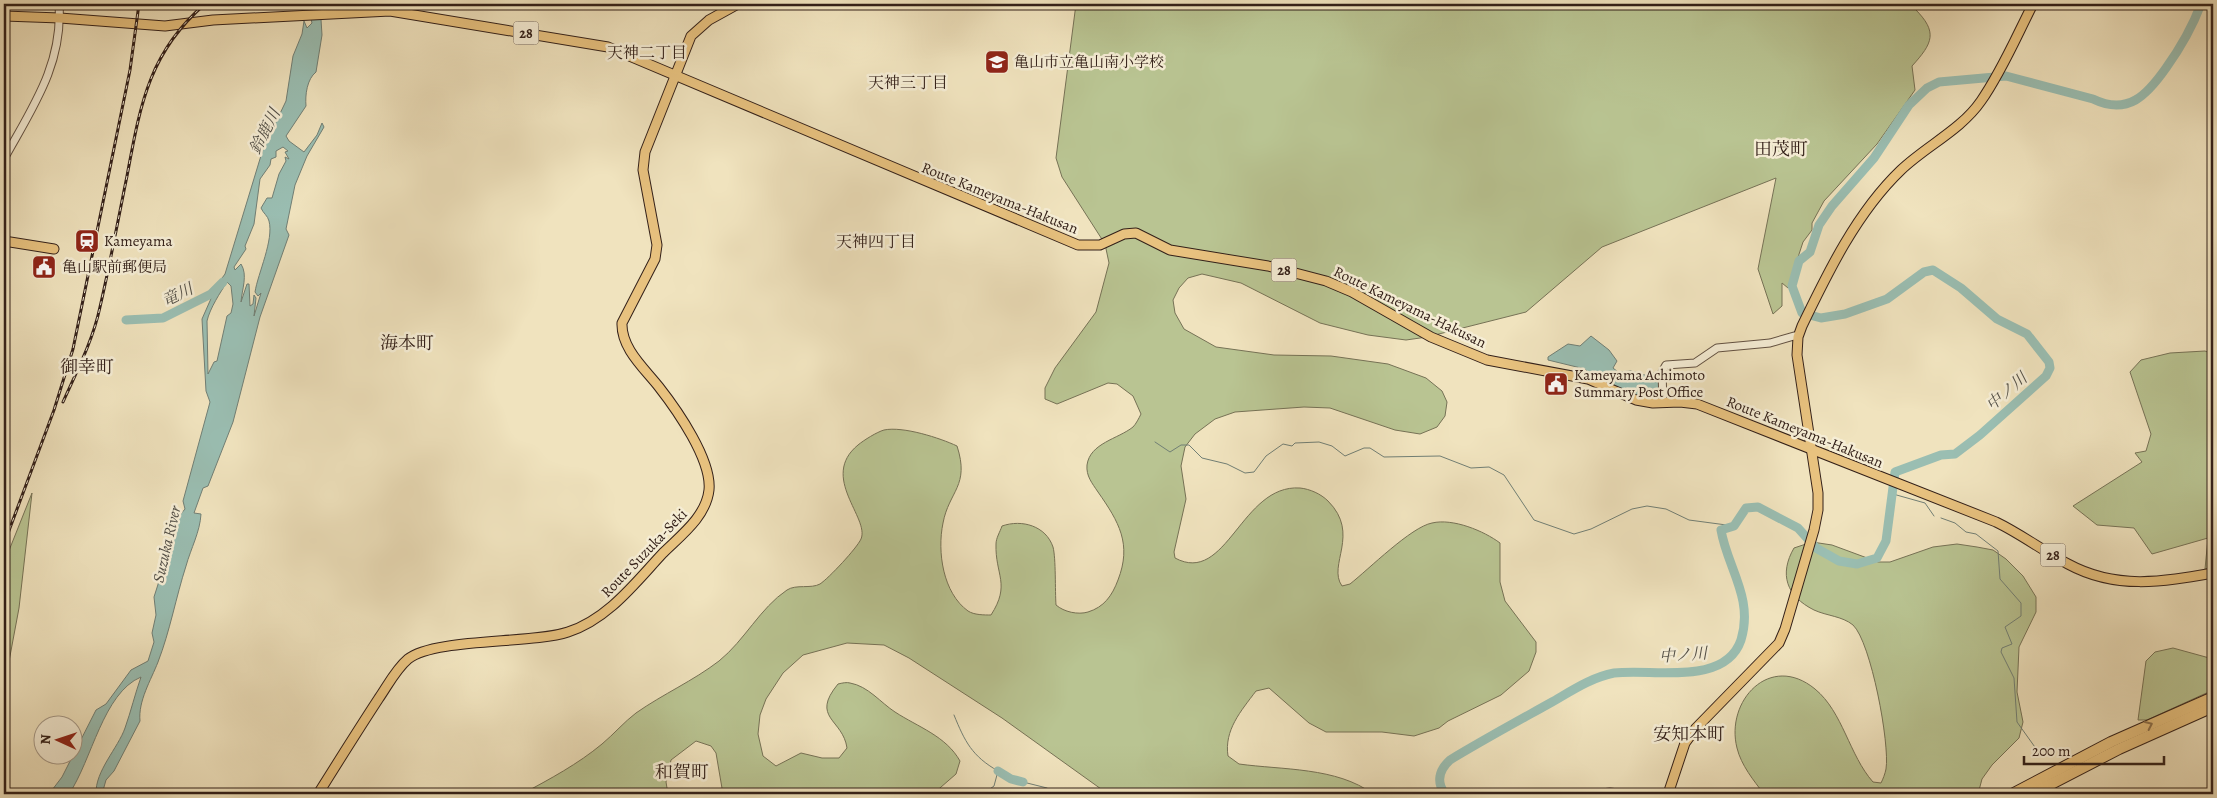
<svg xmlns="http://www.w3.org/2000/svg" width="2217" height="798" viewBox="0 0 2217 798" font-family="Alegreya,'Noto Serif JP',serif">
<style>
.green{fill:#b9c492;stroke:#767256}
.water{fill:#9abeb2;stroke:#717f75;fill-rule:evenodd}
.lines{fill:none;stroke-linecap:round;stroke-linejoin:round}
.stream{stroke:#717f75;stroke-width:1}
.river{stroke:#9abeb2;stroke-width:9}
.minor-casing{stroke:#625142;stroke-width:9}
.major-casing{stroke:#332019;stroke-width:11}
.highway-casing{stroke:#332019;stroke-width:12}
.minor{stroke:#f5edd5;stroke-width:7}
.major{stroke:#e8c27f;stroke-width:9}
.highway{stroke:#e8c27f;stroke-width:10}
.rail-casing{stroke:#332019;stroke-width:3}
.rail{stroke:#f5edd5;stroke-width:1;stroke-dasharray:4;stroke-linecap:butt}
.oneway{stroke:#8e714c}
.labels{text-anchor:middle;stroke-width:5;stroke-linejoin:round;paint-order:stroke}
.shield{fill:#f5edd5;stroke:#6d5e51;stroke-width:1}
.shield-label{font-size:14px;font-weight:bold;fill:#332019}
.poi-label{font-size:15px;fill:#332019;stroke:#f5edd5;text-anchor:start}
.street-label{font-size:15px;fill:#332019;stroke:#f5edd5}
.neighbourhood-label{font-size:16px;fill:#332019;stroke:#f5edd5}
.water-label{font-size:16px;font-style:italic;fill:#524f47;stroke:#f5edd5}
.quarter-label{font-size:18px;fill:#332019;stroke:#f5edd5}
</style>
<rect width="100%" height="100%" fill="#f0e3be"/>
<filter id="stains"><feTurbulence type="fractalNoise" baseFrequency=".004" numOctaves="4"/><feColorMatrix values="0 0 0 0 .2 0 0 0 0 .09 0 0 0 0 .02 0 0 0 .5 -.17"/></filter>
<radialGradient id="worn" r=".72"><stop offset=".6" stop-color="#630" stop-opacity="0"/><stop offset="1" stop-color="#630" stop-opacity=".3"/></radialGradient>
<!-- green -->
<g class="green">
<path d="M1076,4H1920L1915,9C1938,32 1933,43 1912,66L1915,90L1877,144L1824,201L1812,223V230L1803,242L1788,288L1782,283V306L1773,314L1758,269L1776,178L1602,247L1526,312L1427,337L1406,340L1368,335L1320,323L1241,283L1202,274L1188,278L1179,288L1173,300L1175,313L1184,329L1216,347L1274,355L1331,356L1388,364L1426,378L1442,391L1447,402L1445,416L1437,427L1420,434L1395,430L1330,408L1304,407L1235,412L1215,419L1195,434L1185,447L1181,466L1186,499L1174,552L1175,558C1227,586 1241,484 1300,488C1310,489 1321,494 1328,501C1361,534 1327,565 1342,586L1350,584C1369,569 1411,527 1432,523C1453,518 1484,531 1500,543V582L1505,601L1536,642V652L1529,671L1501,695L1448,721L1439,728L1414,736L1382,732H1326L1309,723L1269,688L1256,691C1241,711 1224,730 1228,756L1239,764C1282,770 1337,767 1373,794H1108L1002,718L909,658L884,645L847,643L803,655L783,673L766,699L760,715L758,734L763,756L776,766L801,753L822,758H839L847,748C843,719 810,718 838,684C842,683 847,682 850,683C868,686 881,703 895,712C918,727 946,736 960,761L956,774L933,794H723L716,753L711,746L696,741L671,760L666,782L668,794H522C550,779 578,764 602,744C614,734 624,722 636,713C663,694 693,681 719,661C745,640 760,608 787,590C796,584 811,589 820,584C829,578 857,548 861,539C870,518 819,477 858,445C864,440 877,432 884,430C903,426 940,438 957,446C970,486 949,491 943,523C937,552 943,593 968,611C974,615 984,615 991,615C1011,584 995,575 996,544C996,538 1000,532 1002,526C1022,519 1046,526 1053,547C1056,558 1055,591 1056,605C1064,612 1078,615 1088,612C1104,607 1112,596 1118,580C1132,544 1119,522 1098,492C1092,483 1086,476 1087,465C1090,443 1118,439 1133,427C1136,424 1139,418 1141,414L1133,396L1117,384L1108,383L1057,404L1045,399V388L1055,368L1096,312L1109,263L1105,244L1062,177L1056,158Z"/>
<polygon points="2205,351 2213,354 2213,567 2205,569 2208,538 2152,554 2134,528 2097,525 2073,506 2142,462 2135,453 2146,451 2151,434 2130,372 2141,360 2170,353"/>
<polygon points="32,493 19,608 4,688 4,563"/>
<path d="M1812,542L1832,545L1878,562H1890L1933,547L1957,544L1977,547L1993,550L2006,559L2023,576L2036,597V612L2019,647L2017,692L2023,722L2019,738L1992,765L1982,779L1978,794H1764C1754,781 1741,765 1737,748C1725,701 1770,652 1815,689C1843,712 1849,755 1873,782L1881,783C1883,779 1885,774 1886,769C1890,744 1871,642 1853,625C1842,616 1827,616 1814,610C1786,596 1779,574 1794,548Z"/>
<polygon points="2173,648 2213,659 2213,690 2147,720 2138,720 2146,661 2155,652"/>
</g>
<!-- water -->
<g class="water">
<path d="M307,4H320L322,35L316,72C307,79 305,95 306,106L286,136L289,141L304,152L317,135L322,123L324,127L307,156L295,185L286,229L289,235L260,317L233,422L208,486L203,488L194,513L201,514C200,532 191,548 186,566C176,597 170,631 158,662C151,680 138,701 140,721L114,771L106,780L102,794H96C95,771 118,748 125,728C131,711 135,694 141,677C103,693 92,760 69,794H49L62,777L96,710L106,704L131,670L148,661L154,642L152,633L156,615L154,597L180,515L185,509L183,501L210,402L206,391L202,319L217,285L225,274L263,149L286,101L293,56L302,34L304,21L307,28L312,23ZM283,147L288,151L285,152L289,159L285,157L286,161L279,174L272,198H267L261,208C263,213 268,216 269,221C274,240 258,273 255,292L258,296L261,293L254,316L256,298L254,295L253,304L250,306L249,284H247L241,302C242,289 248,275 241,264L235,270L234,267L246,249L245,246L254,224L260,179L270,165L271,159L276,157V151ZM227,282L231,286L233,304L231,313L227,316L217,361L214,362L208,374L207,321C210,308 220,293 227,282Z"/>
<path d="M1591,336L1609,350L1617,361L1613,368L1618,372L1631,371L1648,376L1651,372L1658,375L1660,397L1658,400C1637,399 1598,384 1585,369L1548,360V357L1568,344L1580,346Z"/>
</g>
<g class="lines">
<!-- stream -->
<g class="stream">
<polyline points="1155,442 1170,452 1181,445 1189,445 1202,458 1227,464 1245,473 1254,472 1266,456 1283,444 1292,446 1295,443 1319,442 1332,446 1345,456 1364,448 1370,448 1384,457 1440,456 1471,468 1489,467 1504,475 1534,520 1574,534 1591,529 1632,509 1647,506 1666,509 1689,520 1734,526"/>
<polyline points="1893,494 1925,503 1934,516"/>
<polyline points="1941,518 1955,523 1966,532 1976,534 1998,551 2000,579 2021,603 2021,616 2005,627 2012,644 2002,648 2001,652 2014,678 2017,722 2037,750"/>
<path d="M954,715C965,742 972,756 998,771L994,786L983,794"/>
<polyline points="1023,782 1047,788 1056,794"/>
</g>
<!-- river -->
<g class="river">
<polyline points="126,320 163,318 211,294 223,282"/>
<polyline points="998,771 1011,779 1023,782"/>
<path d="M1445,794C1436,782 1439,770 1450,760C1483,740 1518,721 1552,702C1571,691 1592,677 1614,673C1652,668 1725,687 1741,640C1754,598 1727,567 1721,530L1734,526L1746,508L1758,507L1798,528L1816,548L1839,561L1857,564L1877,558L1886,541L1895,472L1941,455L1955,454L1980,435L2046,376L2050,368L2049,362L2027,334L1997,319L1961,288L1933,270L1924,272L1887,299L1845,314L1821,318L1802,313L1792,286L1799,261L1810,252L1819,225L1832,206L1874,158L1909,105L1927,88L1939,82L2006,76L2093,99C2128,116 2147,95 2166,68C2181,47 2192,28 2201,4"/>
</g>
<defs>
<g id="minor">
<path d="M4,159C32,108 63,65 59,4"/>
<polyline points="1663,402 1662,372 1666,365 1695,363 1717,348 1770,343 1794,336 1798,337"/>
<polyline points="1593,794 1610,792 1626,794"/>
</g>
<g id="major">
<path d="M4,16L60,18L165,26L213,20L390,11L608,47L1078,245H1100L1124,234L1136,233L1170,250L1268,266L1326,281L1352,292L1431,337L1487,360L1588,379L1636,400L1653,403L1680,402L1697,404L1996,522C2021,534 2043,551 2068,564C2116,590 2162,582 2213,573"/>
<polyline points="4,241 54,249"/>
<path d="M318,794C338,762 358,730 379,698C388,685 396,669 408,659C434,638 532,644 568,632C608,619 635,583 663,553C680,536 706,517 709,490C712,460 677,410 659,387C644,368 621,348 622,323L655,259L657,245L643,170L645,152L691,36L709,20L738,4"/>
<path d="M1668,794L1685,743L1696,728L1779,643L1785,629L1814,530L1818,510V493L1797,355L1798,337L1802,326C1828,272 1857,212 1901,170C1926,146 1961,130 1981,101C2002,71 2017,35 2033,4"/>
</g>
<g id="highway">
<polyline points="2012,794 2111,742 2213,697"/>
<polyline points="2032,794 2119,749 2213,707"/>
</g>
</defs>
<!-- minor casing -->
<use href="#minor" class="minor-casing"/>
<!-- major casing -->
<use href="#major" class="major-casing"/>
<!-- highway casing -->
<use href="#highway" class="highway-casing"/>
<!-- minor -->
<use href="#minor" class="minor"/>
<!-- major -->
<use href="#major" class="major"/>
<!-- highway -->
<use href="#highway" class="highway"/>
<defs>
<g id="rail">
<path d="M63,402C77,371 93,340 100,307C110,264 118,220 127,176C140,107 148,53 205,4"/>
<polyline points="4,544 54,410 73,349 130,70 139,4"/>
</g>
</defs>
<!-- rail casing -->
<use href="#rail" class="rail-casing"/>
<!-- rail -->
<use href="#rail" class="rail"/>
</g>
<!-- one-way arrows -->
<defs><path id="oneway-chevron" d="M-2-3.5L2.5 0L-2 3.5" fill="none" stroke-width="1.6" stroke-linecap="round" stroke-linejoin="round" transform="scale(1.25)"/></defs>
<use class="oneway" href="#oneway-chevron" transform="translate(2149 725) rotate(-25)"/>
<!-- icons -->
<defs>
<symbol id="school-square" viewBox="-11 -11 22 22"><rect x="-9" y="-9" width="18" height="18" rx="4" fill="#8f2418" stroke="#f5edd5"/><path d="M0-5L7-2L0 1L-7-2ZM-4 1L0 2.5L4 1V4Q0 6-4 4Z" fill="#fff"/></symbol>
<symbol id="station-square" viewBox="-11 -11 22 22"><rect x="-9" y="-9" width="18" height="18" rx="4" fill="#8f2418" stroke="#f5edd5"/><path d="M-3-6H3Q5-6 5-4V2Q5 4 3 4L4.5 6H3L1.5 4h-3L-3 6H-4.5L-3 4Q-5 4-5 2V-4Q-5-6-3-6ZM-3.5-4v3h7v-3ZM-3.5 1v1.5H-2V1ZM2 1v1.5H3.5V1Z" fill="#fff"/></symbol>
<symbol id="civic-square" viewBox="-11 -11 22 22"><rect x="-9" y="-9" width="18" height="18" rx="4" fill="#8f2418" stroke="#f5edd5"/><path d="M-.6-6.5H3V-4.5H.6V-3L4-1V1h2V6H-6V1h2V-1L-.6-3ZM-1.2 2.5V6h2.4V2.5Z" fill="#fff"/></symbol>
</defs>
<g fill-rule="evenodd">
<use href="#school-square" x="983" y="48" width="28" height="28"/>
<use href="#station-square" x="73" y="227" width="28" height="28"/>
<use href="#civic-square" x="30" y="253" width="28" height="28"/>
<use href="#civic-square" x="1542" y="370" width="28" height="28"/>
</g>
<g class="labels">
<!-- shield labels -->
<g class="shield">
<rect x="513.5" y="21.5" width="25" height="23" rx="4"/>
<rect x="1271.5" y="258.5" width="25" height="23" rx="4"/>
<rect x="2040.5" y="543.5" width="25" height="23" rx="4"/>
</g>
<g class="shield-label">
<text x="526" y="38">28</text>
<text x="1284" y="275">28</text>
<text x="2053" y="560">28</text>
</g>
<!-- poi labels -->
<g class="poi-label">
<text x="1014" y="67">亀山市立亀山南小学校</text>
<text x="104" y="246">Kameyama</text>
<text x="62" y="272">亀山駅前郵便局</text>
<text x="1574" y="380">Kameyama Achimoto<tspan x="1574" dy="17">Summary Post Office</tspan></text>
</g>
<!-- street labels -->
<g class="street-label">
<text transform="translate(1000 198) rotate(22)" y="5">Route Kameyama-Hakusan</text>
<text transform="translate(1410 307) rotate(26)" y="5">Route Kameyama-Hakusan</text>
<text transform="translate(1805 432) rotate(22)" y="5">Route Kameyama-Hakusan</text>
<text transform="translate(644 553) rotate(-46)" y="5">Route Suzuka-Seki</text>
</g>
<!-- neighbourhood labels -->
<g class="neighbourhood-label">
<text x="647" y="58">天神二丁目</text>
<text x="908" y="88">天神三丁目</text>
<text x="876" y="247">天神四丁目</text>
</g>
<!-- water labels -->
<g class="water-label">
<text transform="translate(264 131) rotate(-63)" y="6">鈴鹿川</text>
<text transform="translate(177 294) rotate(-26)" y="6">竜川</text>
<text transform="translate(2006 391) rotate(-41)" y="6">中ノ川</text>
<text transform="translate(166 544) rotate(-77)" y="6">Suzuka River</text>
<text transform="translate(1683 654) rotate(-4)" y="6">中ノ川</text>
</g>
<!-- quarter labels -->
<g class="quarter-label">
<text x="1781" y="155">田茂町</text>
<text x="407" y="349">海本町</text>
<text x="87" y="373">御幸町</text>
<text x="1689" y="740">安知本町</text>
<text x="682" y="778">和賀町</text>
</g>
</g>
<!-- margin -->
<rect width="2217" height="798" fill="none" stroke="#f0e3be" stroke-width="20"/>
<rect x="5" y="5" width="2207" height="788" fill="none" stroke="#332019" stroke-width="2.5"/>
<rect x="10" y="10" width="2197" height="778" fill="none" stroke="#332019"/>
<!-- north arrow -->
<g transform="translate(58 740) rotate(273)"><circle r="24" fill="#f5edd5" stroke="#a79b8a"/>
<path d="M0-4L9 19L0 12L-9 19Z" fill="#8f2418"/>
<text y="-8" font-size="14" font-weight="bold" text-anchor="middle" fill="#332019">N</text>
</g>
<!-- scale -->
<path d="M2024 756v8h140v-8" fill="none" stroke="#332019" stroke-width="2.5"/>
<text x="2032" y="756" font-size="15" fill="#332019" stroke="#f5edd5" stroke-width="4" paint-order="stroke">200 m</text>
<rect width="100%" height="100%" filter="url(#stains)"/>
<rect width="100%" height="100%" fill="url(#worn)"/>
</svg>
